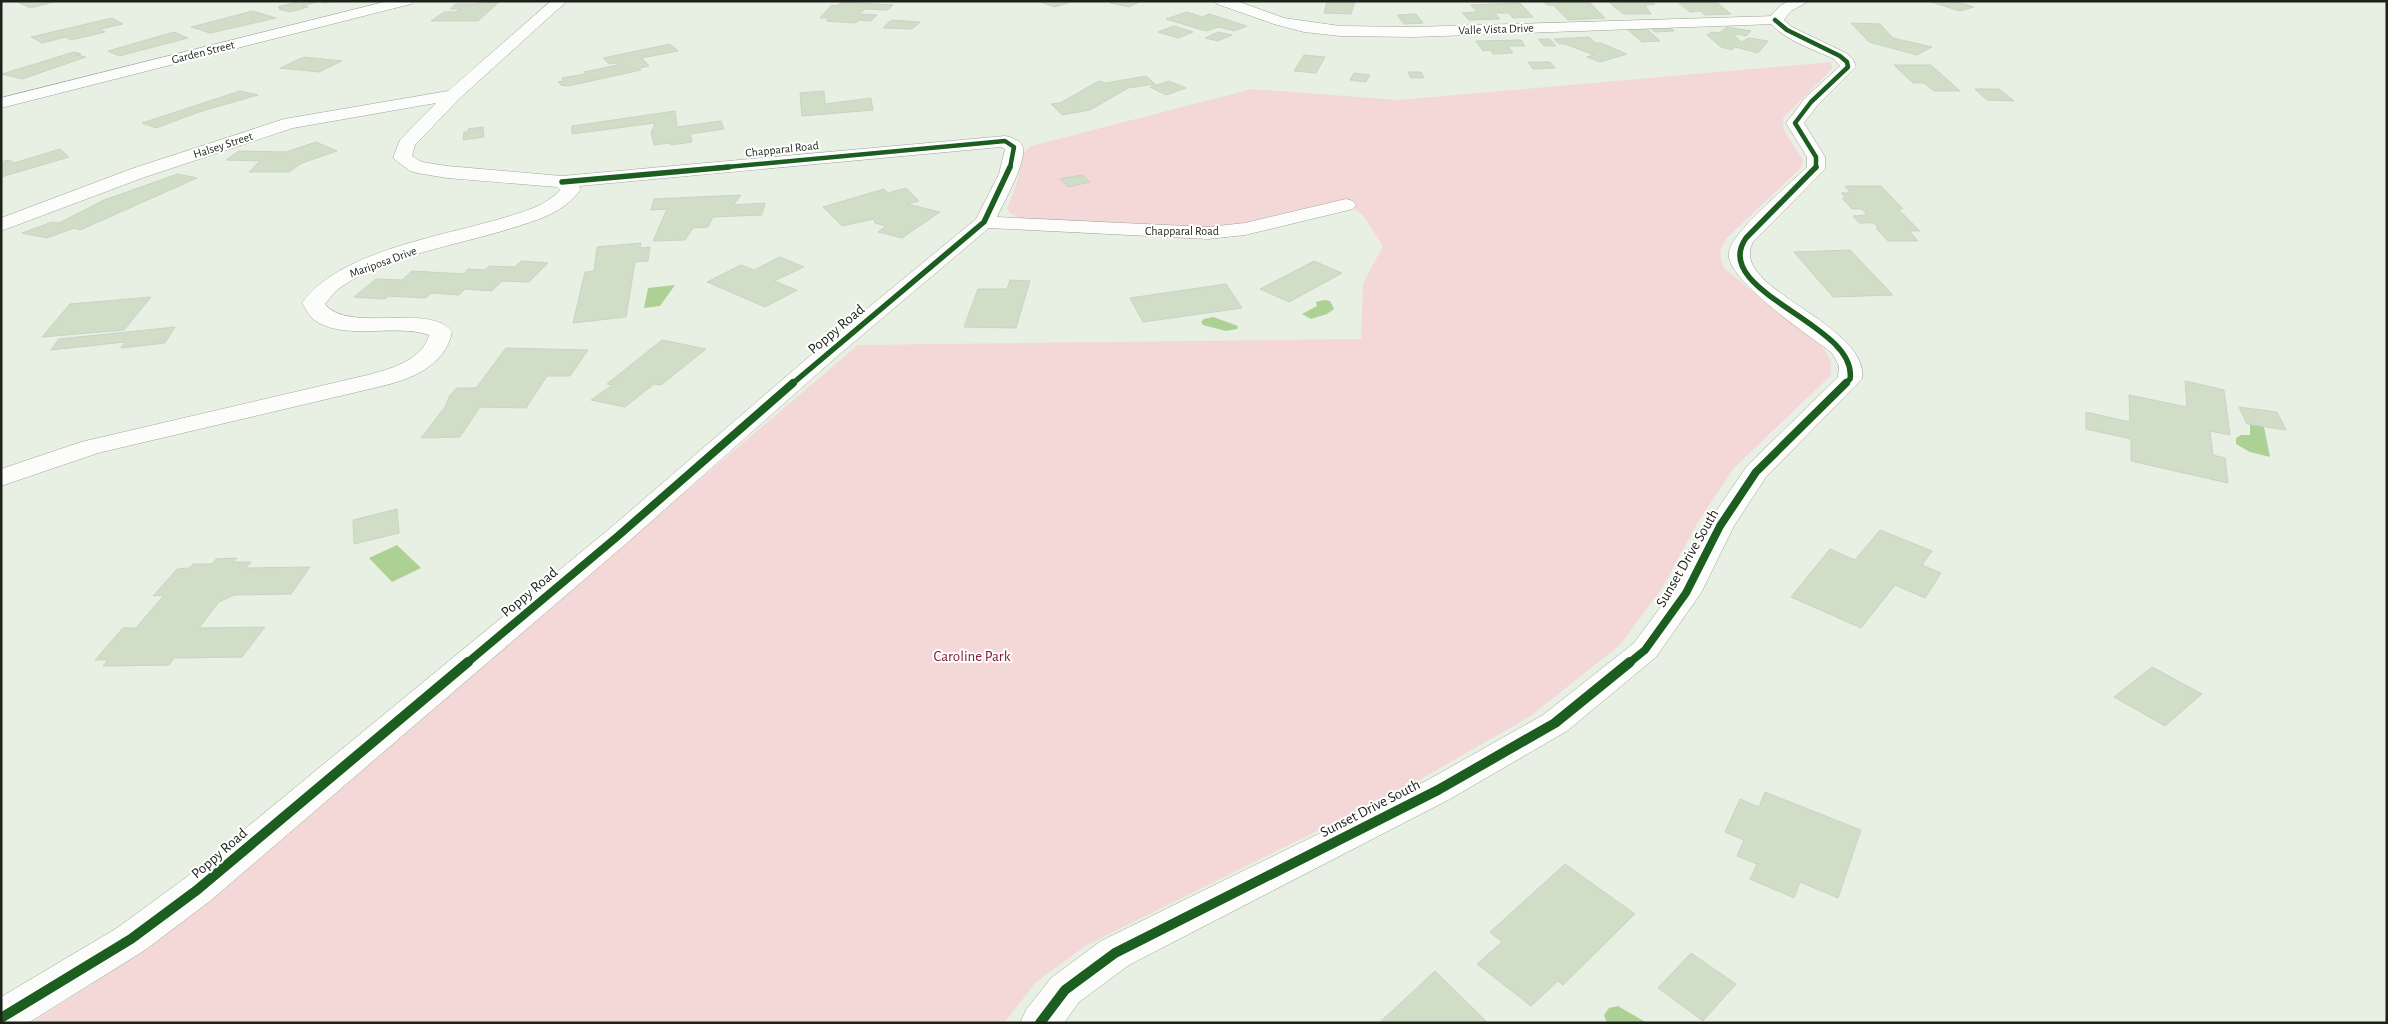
<svg xmlns="http://www.w3.org/2000/svg" width="2388" height="1024" viewBox="0 0 2388 1024" font-family="'Alegreya Sans',sans-serif">
<style>
.green{fill:#f4d8d7}
.water{fill:#add094}
.building{fill:#d0ddc7;stroke:#cbd2c8}
.lines{fill:none;stroke-linecap:round;stroke-linejoin:round}
.minor-casing{stroke:#9ea49b;stroke-width:1}
.tertiary-casing{stroke:#9ea49b;stroke-width:1}
.minor{fill:#fcfdfb;fill-rule:evenodd}
.tertiary{fill:#fcfdfb;fill-rule:evenodd}
.cycleway-far3-casing{stroke:#fff;stroke-width:6}
.cycleway-far2-casing{stroke:#fff;stroke-width:8}
.cycleway-far1-casing{stroke:#fff;stroke-width:11}
.cycleway-casing{stroke:#fff;stroke-width:13}
.cycleway-far3{stroke:#1b5e20;stroke-width:4.5}
.cycleway-far2{stroke:#1b5e20;stroke-width:5.5}
.cycleway-far1{stroke:#1b5e20;stroke-width:8}
.cycleway{stroke:#1b5e20;stroke-width:10}
.labels{text-anchor:middle;stroke-width:4;stroke-linejoin:round;paint-order:stroke}
.far-street-label{font-size:12px;fill:#1c2119;stroke:#fff}
.street-label{font-size:15px;fill:#1c2119;stroke:#fff}
.park-label{font-size:15px;fill:#89183c;stroke:#fff}
</style>
<rect width="100%" height="100%" fill="#e8f0e3"/>
<!-- green -->
<path class="green" d="M1831,62L1832,69L1783,118L1784,130L1803,160L1801,168L1729,236C1719,247 1718,257 1725,269L1820,345C1830,356 1833,362 1830,376L1734,468L1698,522L1662,588L1620,645L1529,717L1412,784L1087,945L1036,982L1004,1023H31L155,943L858,345L1361,339L1363,283L1383,246L1363,215L1343,200L1235,225L1197,228L1021,218L1011,214L1007,209L1018,179L1022,154L1031,146L1252,89L1398,100Z"/>
<!-- water -->
<g class="water">
<polygon points="675,285 660,306 644,308 648,288"/>
<polygon points="1324,300 1330,301 1334,309 1327,314 1311,319 1302,314 1317,306 1316,302"/>
<polygon points="1213,317 1238,326 1237,329 1226,331 1203,325 1201,322 1204,319"/>
<polygon points="2250,424 2264,427 2270,457 2250,452 2236,444 2236,438 2241,435 2250,435"/>
<polygon points="397,545 421,568 392,582 369,558"/>
<polygon points="1618,1006 1647,1023 1607,1023 1604,1015 1609,1008"/>
</g>
<!-- building -->
<g class="building">
<polygon points="16,1 58,1 30,8"/>
<polygon points="300,1 333,1 324,3 320,1 302,6 308,7 290,12 279,9 282,8 278,7"/>
<polygon points="1043,1 1069,1 1071,2 1055,7 1041,2"/>
<polygon points="1114,1 1141,1 1129,7 1110,3"/>
<polygon points="1327,1 1355,1 1351,14 1324,13"/>
<polygon points="1543,1 1588,1 1605,18 1568,20 1553,5 1547,5"/>
<polygon points="1608,1 1652,1 1655,4 1645,5 1651,14 1623,14"/>
<polygon points="1685,1 1715,1 1731,14 1705,15 1700,11 1690,12 1679,3 1687,3"/>
<polygon points="1928,1 1954,1 1974,7 1960,11"/>
<polygon points="480,2 499,2 478,21 431,21 444,12 456,12 460,9 450,9 456,4 477,4"/>
<polygon points="841,2 893,5 888,10 865,9 859,14 877,15 871,21 859,20 856,23 826,21 829,18 820,18 832,5 837,6"/>
<polygon points="1520,3 1533,17 1513,18 1509,13 1495,13 1500,19 1469,20 1462,13 1477,12 1471,5"/>
<polygon points="253,11 276,18 210,33 191,27"/>
<polygon points="1187,12 1202,17 1209,14 1247,26 1234,31 1219,27 1206,31 1166,19"/>
<polygon points="1416,14 1423,23 1404,24 1397,15"/>
<polygon points="112,18 123,24 100,29 105,32 71,40 66,37 42,43 31,37"/>
<polygon points="891,20 920,22 912,29 883,28"/>
<polygon points="1851,23 1880,24 1893,38 1932,47 1917,55 1869,42"/>
<polygon points="1667,25 1674,31 1655,32 1648,26"/>
<polygon points="1174,26 1193,32 1178,38 1158,32"/>
<polygon points="1727,27 1751,31 1746,36 1737,34 1735,36 1741,42 1749,38 1768,41 1758,53 1735,47 1732,50 1721,47 1707,35 1712,32 1719,33"/>
<polygon points="1646,28 1660,41 1642,42 1627,29"/>
<polygon points="174,32 188,38 119,56 108,51"/>
<polygon points="1218,32 1232,35 1218,41 1205,38"/>
<polygon points="1589,37 1595,43 1601,43 1627,54 1600,62 1587,57 1594,55 1565,44 1559,44 1554,39"/>
<polygon points="1538,39 1550,39 1556,46 1544,46"/>
<polygon points="1521,40 1525,46 1508,46 1513,53 1493,54 1491,50 1483,51 1476,41"/>
<polygon points="670,44 678,51 642,58 649,66 639,68 641,70 568,86 561,85 558,82 563,81 562,78 585,74 584,72 618,65 616,63 609,64 603,58"/>
<polygon points="74,52 81,54 76,55 86,57 22,79 2,74"/>
<polygon points="1304,55 1325,57 1316,73 1294,71"/>
<polygon points="304,57 342,61 319,72 280,68"/>
<polygon points="1528,62 1550,62 1555,68 1533,69"/>
<polygon points="1894,65 1931,65 1960,91 1934,91 1924,83 1913,83"/>
<polygon points="1408,72 1421,72 1424,78 1411,78"/>
<polygon points="1354,73 1370,75 1366,82 1350,80"/>
<polygon points="1146,76 1155,84 1128,88 1090,110 1062,115 1051,104 1060,103 1099,81 1106,83"/>
<polygon points="1169,81 1186,88 1166,95 1150,87"/>
<polygon points="1975,89 1999,89 2014,101 1987,100"/>
<polygon points="240,91 258,95 199,112 156,128 142,123"/>
<polygon points="824,91 825,104 871,98 873,110 802,116 800,93"/>
<polygon points="675,111 677,127 721,121 724,129 690,134 692,142 671,145 670,143 654,145 651,133 655,123 572,134 572,126"/>
<polygon points="483,127 484,137 463,140 464,132 468,132 468,129"/>
<polygon points="316,142 337,151 302,163 289,172 249,172 260,161 226,160 239,151 286,152"/>
<polygon points="60,149 69,157 1,177 1,162 9,160 14,163"/>
<polygon points="178,174 197,178 80,230 74,228 47,238 22,233 52,222 59,223 104,200"/>
<polygon points="1082,175 1090,182 1068,187 1060,179"/>
<polygon points="1845,186 1881,186 1903,209 1898,209 1920,231 1909,231 1918,241 1888,241 1876,228 1879,228 1874,223 1859,223 1853,216 1867,215 1862,209 1852,209 1842,198 1846,198 1841,193 1851,193"/>
<polygon points="906,188 919,201 907,204 940,212 902,238 878,232 886,226 875,223 874,219 842,226 823,207 884,189 888,193"/>
<polygon points="741,195 733,205 765,203 762,215 713,217 708,227 693,228 685,240 653,241 667,209 651,210 654,199"/>
<polygon points="641,243 640,248 650,247 648,261 635,262 626,317 573,323 585,272 594,271 597,247"/>
<polygon points="1850,250 1893,295 1833,297 1794,252"/>
<polygon points="780,257 804,267 774,281 797,290 765,307 707,282 741,265 754,270"/>
<polygon points="521,261 548,263 529,282 502,281 492,291 465,289 459,295 431,293 426,298 388,296 385,299 354,297 376,279 402,280 412,271 464,274 468,269 485,270 489,266 515,267"/>
<polygon points="1314,261 1342,273 1289,302 1260,289"/>
<polygon points="1010,280 1030,281 1016,328 964,327 978,289 1007,289"/>
<polygon points="1226,284 1242,308 1143,322 1130,298"/>
<polygon points="151,297 124,330 42,337 70,304"/>
<polygon points="175,327 165,343 121,348 125,342 51,350 59,339"/>
<polygon points="662,340 706,349 661,385 654,384 625,407 591,400 612,385 607,384"/>
<polygon points="506,348 588,350 570,376 547,376 526,408 480,407 460,437 421,438 445,407 450,395 457,388 476,388"/>
<polygon points="2185,381 2224,390 2230,435 2210,431 2213,455 2225,458 2228,483 2131,461 2131,439 2086,429 2086,412 2130,422 2129,395 2187,407"/>
<polygon points="2239,407 2277,412 2286,430 2247,424"/>
<polygon points="397,509 399,533 354,544 353,520"/>
<polygon points="1880,530 1932,551 1922,565 1941,573 1925,598 1895,585 1861,628 1791,597 1830,549 1855,560"/>
<polygon points="237,558 233,562 251,562 246,568 310,567 291,594 234,595 219,602 199,628 265,627 242,657 174,658 169,665 103,666 108,660 95,660 123,628 136,628 164,595 153,596 177,569 189,568 193,564 212,564 216,559"/>
<polygon points="2152,667 2202,694 2165,726 2114,697"/>
<polygon points="1765,792 1861,830 1838,898 1800,882 1794,898 1750,879 1757,864 1737,856 1744,840 1725,832 1740,799 1759,807"/>
<polygon points="1565,864 1635,914 1563,985 1558,981 1531,1006 1477,964 1502,942 1490,932"/>
<polygon points="1691,953 1736,984 1703,1021 1658,988"/>
<polygon points="1435,971 1488,1023 1379,1023"/>
</g>
<g class="lines">
<defs>
<g id="minor">
<path d="M551,1H567L459,99L415,145L412,156L422,162L447,166L562,176L1005,136C1011,137 1019,140 1022,145C1029,159 1003,203 997,217L1208,227L1245,223L1346,199L1353,201L1356,205L1353,209L1245,235L1208,239L989,228L834,359L628,542L210,901L145,950L28,1023H1V997L117,928L184,879L608,530L818,349L976,219L999,174L1005,149L1001,147L579,186L581,189C563,214 537,220 509,229C458,245 385,256 341,287C335,291 330,298 325,304C347,334 432,302 452,332C445,367 409,380 378,387L98,453L1,486V469L81,442L372,374C393,368 423,359 429,335C395,323 343,342 313,319C309,315 305,308 302,303C338,251 444,236 503,218C523,212 546,206 560,190L557,187L447,178L417,173L410,171L393,158L400,140L436,103L293,128L145,177L1,231V218L131,169L284,119L448,91Z"/>
<polygon points="1215,1 1237,1 1284,18 1340,26 1414,27 1775,16 1782,20 1775,24 1414,37 1340,36 1304,32 1274,24 1217,4"/>
</g>
<g id="tertiary">
<polygon points="388,1 413,1 411,4 1,108 1,98"/>
<path d="M1789,1H1809L1791,11L1784,20L1792,27L1846,53L1853,59L1856,67L1817,106L1804,123L1825,157V169L1753,242C1727,289 1870,323 1862,379L1766,477L1734,526L1701,593L1656,657L1567,731L1450,799L1129,965L1079,1002L1064,1023H1020L1026,1010L1051,978L1101,941L1426,781L1543,715L1634,643L1673,590L1706,526L1747,466L1838,377L1839,366L1832,353C1810,336 1722,278 1729,251C1734,230 1789,185 1807,167V157L1786,123L1805,98L1840,66L1834,59C1813,49 1782,40 1768,20C1773,12 1780,5 1789,1Z"/>
</g>
</defs>
<!-- minor casing -->
<use href="#minor" class="minor-casing"/>
<!-- tertiary casing -->
<use href="#tertiary" class="tertiary-casing"/>
<!-- minor -->
<use href="#minor" class="minor"/>
<!-- tertiary -->
<use href="#tertiary" class="tertiary"/>
<defs>
<g id="cycleway-far3">
<polyline points="1775,20 1787,30 1840,56 1847,62 1848,67 1811,102 1795,123 1816,157 1816,168"/>
<polyline points="716,168 1005,141 1014,147 1010,168"/>
</g>
<g id="cycleway-far2">
<path d="M1816,167L1746,238C1708,292 1859,324 1850,379L1845,384"/>
<polyline points="562,182 729,167"/>
<polyline points="792,384 984,222 1010,167"/>
</g>
<g id="cycleway-far1">
<polyline points="467,663 618,536 793,383"/>
<polyline points="1629,663 1645,650 1686,593 1720,526 1756,472 1846,383"/>
</g>
<g id="cycleway">
<polyline points="1,1018 131,939 197,890 468,662"/>
<polyline points="1040,1023 1065,990 1115,953 1438,790 1555,723 1630,662"/>
</g>
</defs>
<!-- cycleway-far3 casing -->
<use href="#cycleway-far3" class="cycleway-far3-casing"/>
<!-- cycleway-far2 casing -->
<use href="#cycleway-far2" class="cycleway-far2-casing"/>
<!-- cycleway-far1 casing -->
<use href="#cycleway-far1" class="cycleway-far1-casing"/>
<!-- cycleway casing -->
<use href="#cycleway" class="cycleway-casing"/>
<!-- cycleway-far3 -->
<use href="#cycleway-far3" class="cycleway-far3"/>
<!-- cycleway-far2 -->
<use href="#cycleway-far2" class="cycleway-far2"/>
<!-- cycleway-far1 -->
<use href="#cycleway-far1" class="cycleway-far1"/>
<!-- cycleway -->
<use href="#cycleway" class="cycleway"/>
</g>
<g class="labels">
<!-- far-street labels -->
<g class="far-street-label">
<text transform="translate(1496 29) rotate(-2)" y="4">Valle Vista Drive</text>
<text transform="translate(203 52) rotate(-14)" y="4">Garden Street</text>
<text transform="translate(223 145) rotate(-18)" y="4">Halsey Street</text>
<text transform="translate(782 149) rotate(-6)" y="4">Chapparal Road</text>
<text x="1182" y="235">Chapparal Road</text>
<text transform="translate(383 262) rotate(-20)" y="4">Mariposa Drive</text>
</g>
<!-- street labels -->
<g class="street-label">
<text transform="translate(836 329) rotate(-40)" y="5">Poppy Road</text>
<text transform="translate(1687 558) rotate(-60)" y="5">Sunset Drive South</text>
<text transform="translate(529 592) rotate(-40)" y="5">Poppy Road</text>
<text transform="translate(1370 808) rotate(-27)" y="5">Sunset Drive South</text>
<text transform="translate(219 853) rotate(-41)" y="5">Poppy Road</text>
</g>
<!-- park labels -->
<g class="park-label">
<text x="972" y="661">Caroline Park</text>
</g>
</g>
<!-- border -->
<rect width="2388" height="1024" fill="none" stroke="#1c2119" stroke-width="5"/>
</svg>
